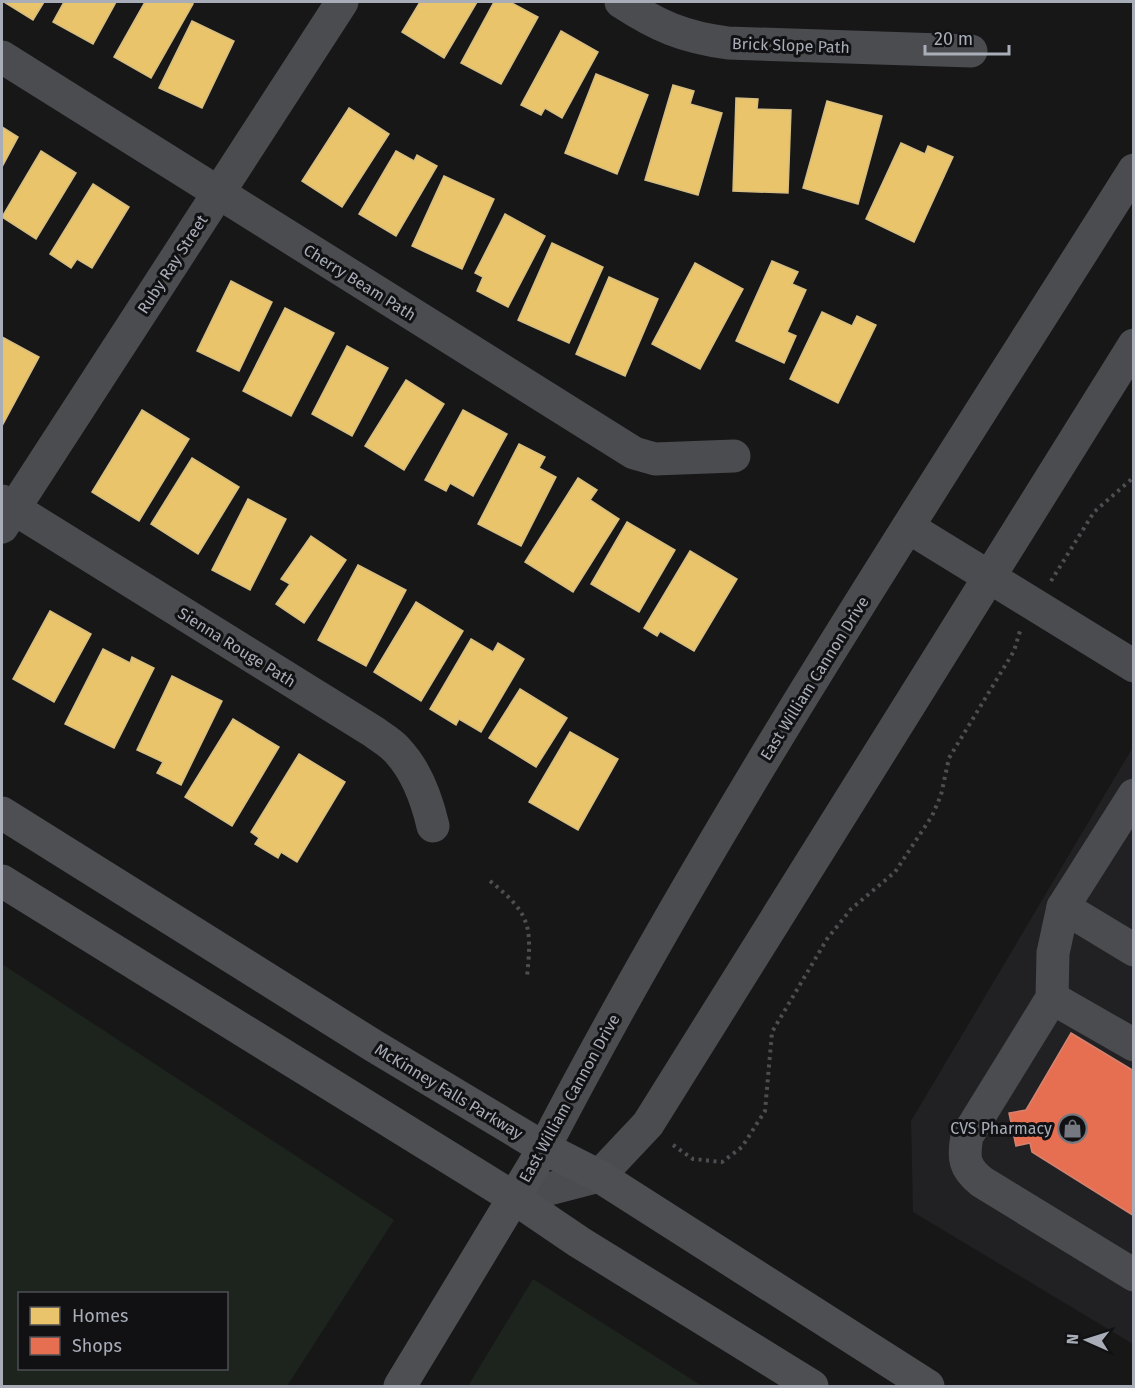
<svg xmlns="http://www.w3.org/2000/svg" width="1135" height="1388" viewBox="0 0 1135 1388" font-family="'Fira Sans',sans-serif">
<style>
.built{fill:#212123}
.green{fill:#1d241e;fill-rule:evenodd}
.homes{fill:#e9c46a;stroke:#d6bd81;stroke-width:1.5}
.shops{fill:#e76f51;stroke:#d48270;stroke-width:1.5}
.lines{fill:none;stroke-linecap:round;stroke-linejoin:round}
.path{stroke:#4d4e52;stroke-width:4;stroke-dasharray:3 4.5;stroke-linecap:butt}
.minor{stroke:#4b4c50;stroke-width:33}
.major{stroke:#4d4f52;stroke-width:33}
.labels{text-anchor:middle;stroke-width:6;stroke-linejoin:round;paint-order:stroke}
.street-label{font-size:16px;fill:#a8adb8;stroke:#111113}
.poi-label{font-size:16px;fill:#a8adb8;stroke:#111113;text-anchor:end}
</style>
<rect width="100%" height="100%" fill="#171717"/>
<!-- built -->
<polygon class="built" points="1133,747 1133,1344 913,1212 911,1121"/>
<!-- green -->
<g class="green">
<path d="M2,964L394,1220L287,1386H2ZM20,1294H226V1368H20Z"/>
<polygon points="533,1279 702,1386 468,1386"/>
</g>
<!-- homes -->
<g class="homes">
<polygon points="4,2 44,2 33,20"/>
<polygon points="64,2 116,2 93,44 53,22"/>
<polygon points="145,2 188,2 193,4 151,78 114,57"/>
<polygon points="420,2 477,2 444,58 402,32"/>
<polygon points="494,2 510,2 538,17 501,84 461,63"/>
<polygon points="192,21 234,41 202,108 159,88"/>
<polygon points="561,31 598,52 562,118 545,108 541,115 521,105"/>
<polygon points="596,74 648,95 617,174 565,153"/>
<polygon points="673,85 694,91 690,104 722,113 698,195 645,180"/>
<polygon points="736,98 758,99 757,109 791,110 788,193 733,191"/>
<polygon points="827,101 882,116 858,204 803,188"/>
<polygon points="349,108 389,134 342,207 302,181"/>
<polygon points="2,127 18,137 2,167"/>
<polygon points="901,143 925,154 928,146 953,157 914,242 866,219"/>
<polygon points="41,151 76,173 36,239 2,217"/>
<polygon points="396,151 414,161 417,155 437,166 396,236 359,214"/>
<polygon points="444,176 494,199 462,269 412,246"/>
<polygon points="93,184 129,207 92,268 77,259 71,268 50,254"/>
<polygon points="505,214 545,236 508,307 477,291 483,277 475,273"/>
<polygon points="552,243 603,267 569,343 518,320"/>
<polygon points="772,261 798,272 792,284 806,290 787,332 796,336 784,363 736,341"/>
<polygon points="695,263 743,289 700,369 652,344"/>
<polygon points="609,277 658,299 625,376 576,354"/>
<polygon points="231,281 272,302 239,371 197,351"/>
<polygon points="285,308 334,333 291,416 243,391"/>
<polygon points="822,312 852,326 857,316 876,325 838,403 790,379"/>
<polygon points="2,337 39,357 2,426"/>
<polygon points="347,346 388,368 352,436 312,414"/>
<polygon points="406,380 444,404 404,470 365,446"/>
<polygon points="142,410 189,439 139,521 92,492"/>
<polygon points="463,410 507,434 473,496 450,483 446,491 425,480"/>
<polygon points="519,444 545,457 539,468 556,477 521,546 478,524"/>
<polygon points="192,458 239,487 198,554 151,524"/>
<polygon points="578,478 597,490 590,500 619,519 573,592 525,562"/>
<polygon points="248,499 286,519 250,590 212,570"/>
<polygon points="627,522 675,550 639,612 591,584"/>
<polygon points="311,536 346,560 304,623 276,604 290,584 281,579"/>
<polygon points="690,551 737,579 694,651 660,631 657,636 644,628"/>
<polygon points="358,565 406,590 366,666 318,640"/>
<polygon points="416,602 463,631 421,701 374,672"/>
<polygon points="50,611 91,634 54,702 13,679"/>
<polygon points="471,639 493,652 498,643 524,659 481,732 459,719 456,725 430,709"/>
<polygon points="103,649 130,663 132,657 154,668 114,748 65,724"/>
<polygon points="172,676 222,701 181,785 157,773 163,762 137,750"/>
<polygon points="520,689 567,718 536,767 489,738"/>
<polygon points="233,719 279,747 232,826 185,797"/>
<polygon points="570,732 618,759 578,830 529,802"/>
<polygon points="299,754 345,782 297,862 281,852 278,858 255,844 259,838 251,832"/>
</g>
<!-- shops -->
<polygon class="shops" points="1071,1033 1134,1071 1134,1216 1032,1152 1030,1143 1016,1146 1009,1113 1026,1110"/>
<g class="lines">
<!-- path -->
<g class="path">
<polyline points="1051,581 1094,512 1134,477"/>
<path d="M490,881C531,914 532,926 527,977"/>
<polyline points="673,1145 693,1159 722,1162 742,1147 765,1111 772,1032 827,939 851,909 895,872 932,816 941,795 949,758 1014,651 1020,631"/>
</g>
<!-- minor -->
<g class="minor">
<path d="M621,2C658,26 683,37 728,43L971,51"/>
<polyline points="2,57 634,453 655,459 734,456"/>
<path d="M2,501L374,732C382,738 391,743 397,750C416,770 427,800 433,826"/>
<polyline points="2,527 342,2"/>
<polyline points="908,527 1134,666"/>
<path d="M1134,795L1063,907L1053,953L1052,998L967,1136C963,1158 964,1168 982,1182L1134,1275"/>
<polyline points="1063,907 1134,950"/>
<polyline points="1052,998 1134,1045"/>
<path d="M544,1148C720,810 931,492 1134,170"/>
<polyline points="514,1198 599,1176 648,1124 1134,345"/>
</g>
<!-- major -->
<g class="major">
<polyline points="2,813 374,1046 544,1148 599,1176 928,1386"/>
<polyline points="2,881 514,1198 579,1242 812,1386"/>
<polyline points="400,1386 544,1148"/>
</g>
</g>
<!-- icons -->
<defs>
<symbol id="shop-ring" viewBox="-11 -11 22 22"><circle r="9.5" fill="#111113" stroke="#757880" stroke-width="1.5"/><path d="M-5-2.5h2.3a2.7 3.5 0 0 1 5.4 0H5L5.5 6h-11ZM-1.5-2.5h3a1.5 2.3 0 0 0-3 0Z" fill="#757880"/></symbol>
</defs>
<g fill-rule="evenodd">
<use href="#shop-ring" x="1056" y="1112" width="33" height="33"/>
</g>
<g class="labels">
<!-- street labels -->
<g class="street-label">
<text transform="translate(791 45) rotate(2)" y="6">Brick Slope Path</text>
<text transform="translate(172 264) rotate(-57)" y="6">Ruby Ray Street</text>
<text transform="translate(360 282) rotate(32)" y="6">Cherry Beam Path</text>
<text transform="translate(237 647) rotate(32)" y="6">Sienna Rouge Path</text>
<text transform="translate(814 678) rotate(-58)" y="6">East William Cannon Drive</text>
<text transform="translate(449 1091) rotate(31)" y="6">McKinney Falls Parkway</text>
<text transform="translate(569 1098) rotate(-61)" y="6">East William Cannon Drive</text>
</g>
<!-- poi labels -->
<g class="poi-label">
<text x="1052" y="1134">CVS Pharmacy</text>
</g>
</g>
<!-- border -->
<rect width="1135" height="1388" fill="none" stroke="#a8adb8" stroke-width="6"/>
<!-- legend -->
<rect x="18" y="1292" width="210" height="78" fill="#111113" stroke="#4d4f55" stroke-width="1.5"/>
<rect x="30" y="1307" width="30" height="18" fill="#e9c46a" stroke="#4d4f55" stroke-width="1.5"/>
<text x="72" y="1322" font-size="18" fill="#a8adb8">Homes</text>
<rect x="30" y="1337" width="30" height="18" fill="#e76f51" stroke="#4d4f55" stroke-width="1.5"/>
<text x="72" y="1352" font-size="18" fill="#a8adb8">Shops</text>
<!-- north arrow -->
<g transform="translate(1087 1340) rotate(273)" stroke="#111113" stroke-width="4.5" paint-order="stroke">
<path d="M0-4.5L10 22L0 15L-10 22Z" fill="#a8adb8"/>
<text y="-9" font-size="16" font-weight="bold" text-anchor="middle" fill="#a8adb8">N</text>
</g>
<!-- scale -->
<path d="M925 45v9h84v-9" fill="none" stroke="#a8adb8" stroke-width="3"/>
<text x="934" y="45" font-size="18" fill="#a8adb8" stroke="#111113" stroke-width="4.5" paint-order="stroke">20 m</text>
</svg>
